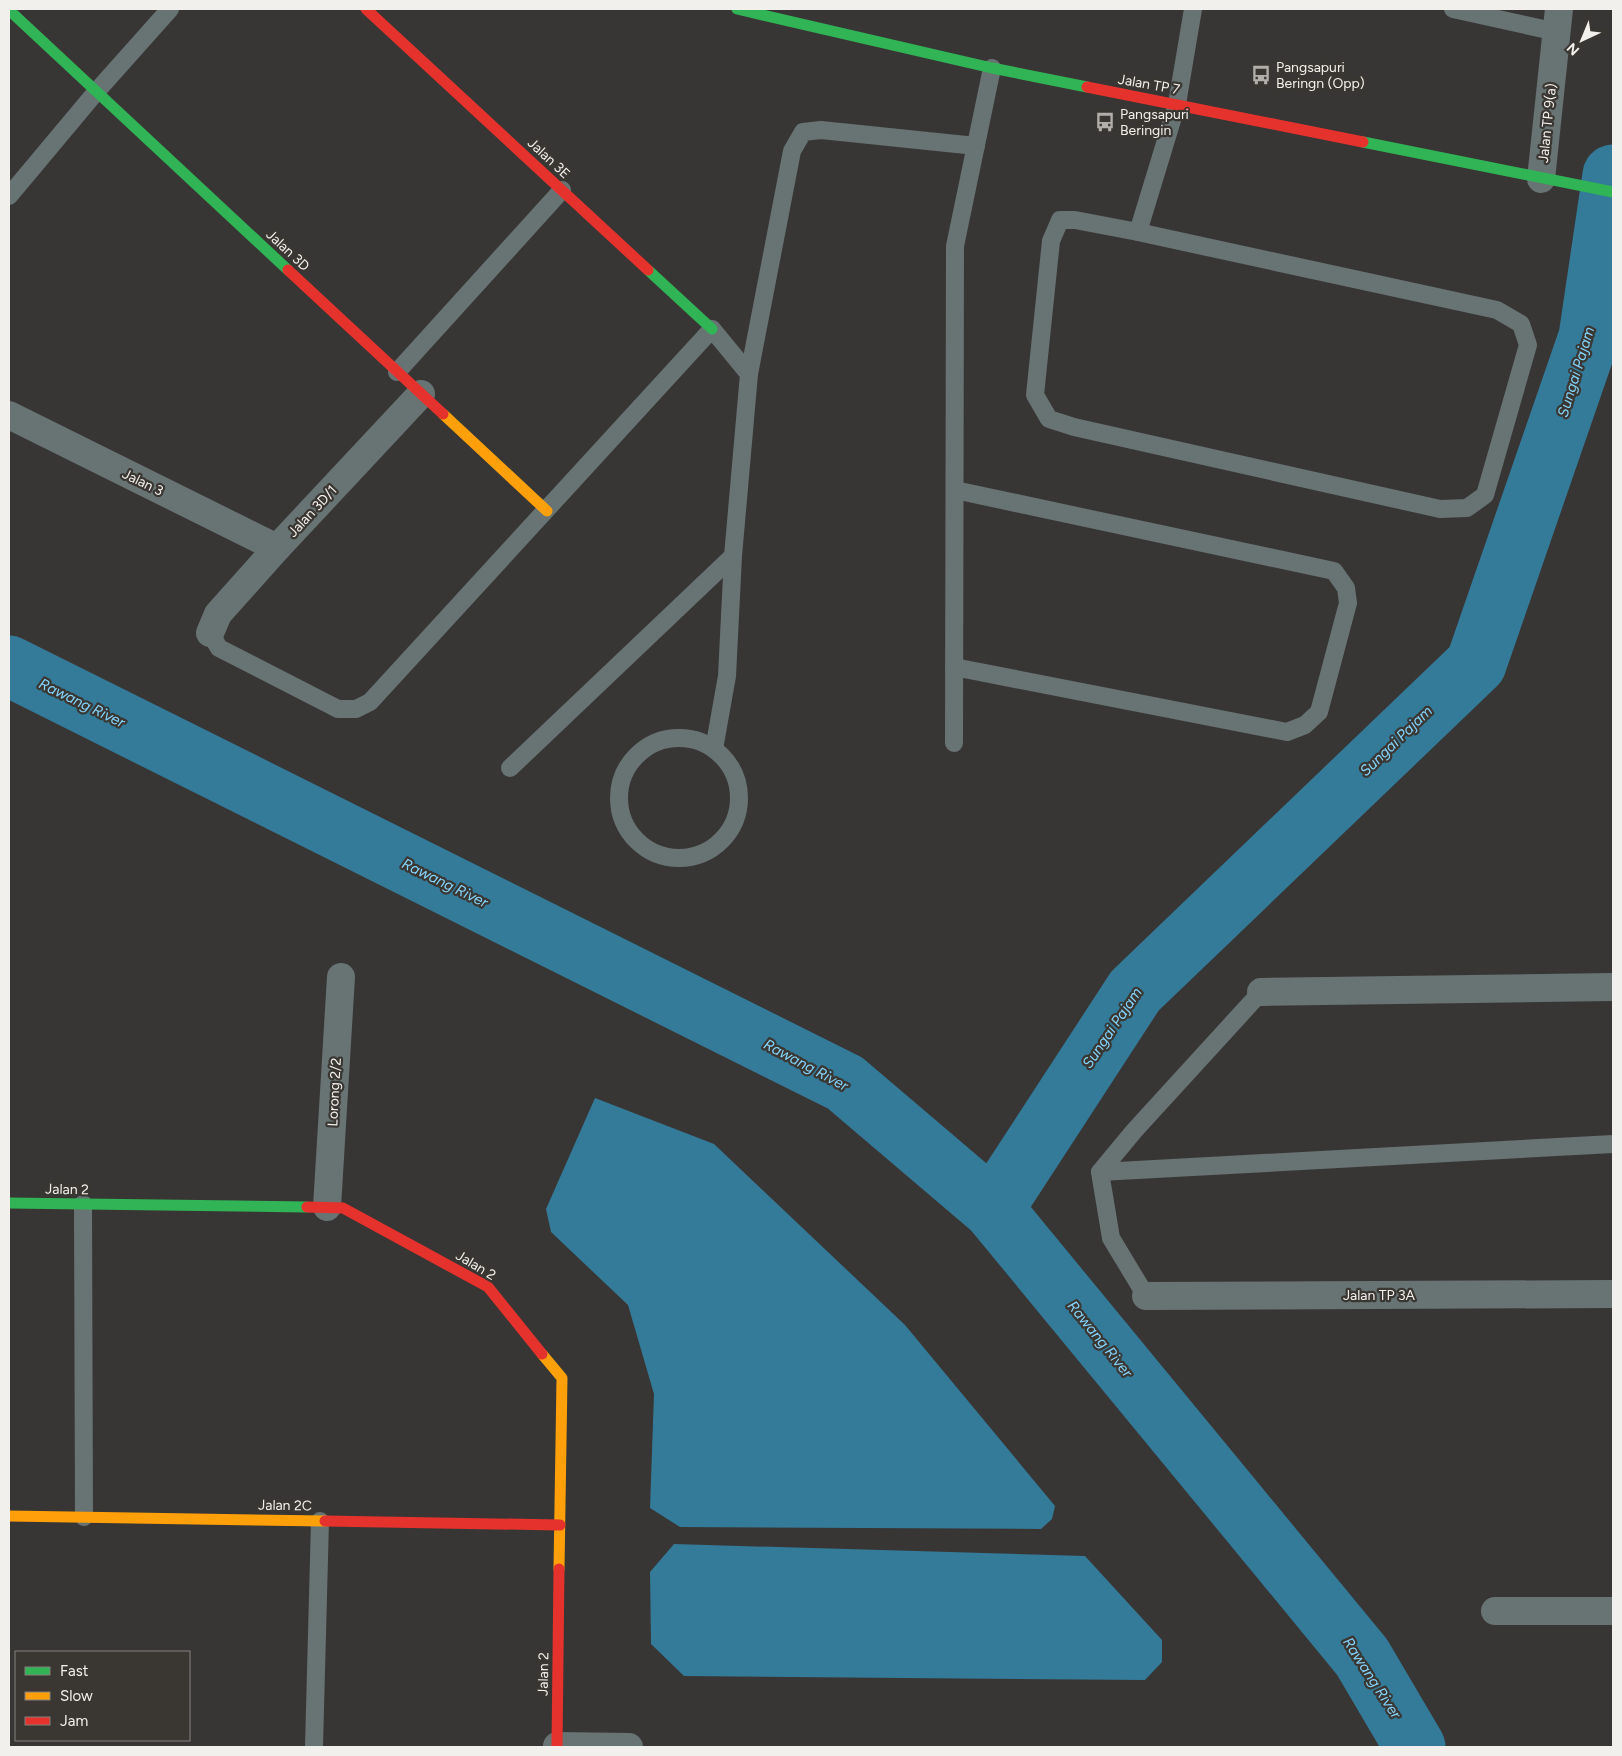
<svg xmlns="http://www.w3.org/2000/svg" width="1622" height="1756" viewBox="0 0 1622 1756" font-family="Figtree,sans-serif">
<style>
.water{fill:#347a99}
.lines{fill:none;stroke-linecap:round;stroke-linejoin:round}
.river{stroke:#347a99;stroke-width:61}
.lane{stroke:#687374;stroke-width:18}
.street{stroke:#687374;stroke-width:28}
.fast{stroke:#30b455;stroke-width:11}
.slow{stroke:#ff9f0a;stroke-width:11}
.jam{stroke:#e5322d;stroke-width:11}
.labels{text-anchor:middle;stroke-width:4.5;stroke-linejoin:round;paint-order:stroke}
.poi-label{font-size:14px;fill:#f2f0ed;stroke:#3a3632;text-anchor:start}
.street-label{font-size:14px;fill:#f2f0ed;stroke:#3a3632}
.water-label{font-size:15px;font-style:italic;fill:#84d5fd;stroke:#3a3632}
</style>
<rect width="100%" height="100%" fill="#383634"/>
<!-- water -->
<g class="water">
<polygon points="595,1098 714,1144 905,1325 1055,1506 1052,1519 1041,1529 680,1527 650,1508 654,1394 628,1305 551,1232 546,1209"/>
<polygon points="674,1544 1085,1556 1162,1640 1162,1662 1145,1680 684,1676 651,1644 650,1572"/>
</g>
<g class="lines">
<!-- river -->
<g class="river">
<polyline points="9,666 845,1083 993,1209 1362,1657 1415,1747"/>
<polyline points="993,1209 1135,991 1476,664 1589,337 1613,175"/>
</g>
<!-- lane -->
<g class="lane">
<polyline points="1453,9 1557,32"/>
<polyline points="9,196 96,92 170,9"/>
<polygon points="1060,220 1075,220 1138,232 1497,310 1521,324 1528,345 1485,495 1467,508 1440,509 1074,427 1049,419 1035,395 1051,241"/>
<polyline points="1138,232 1177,104 1193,9"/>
<polyline points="397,372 562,190"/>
<polyline points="749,374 792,151 803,132 821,130 976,146"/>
<polyline points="210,633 219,648 338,709 356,709 370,702 712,329 749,374 733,556 510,768"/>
<polyline points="954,667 1287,732 1305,725 1319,712 1348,603 1346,588 1334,571 955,490"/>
<circle cx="679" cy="798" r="60"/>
<polyline points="954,743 955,246 992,68"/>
<polyline points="714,749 727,676 733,556"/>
<polyline points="1100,1172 1613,1144"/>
<polyline points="83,1204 84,1517"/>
<polyline points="1146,1296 1111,1238 1100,1172 1134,1131 1261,992"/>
<polyline points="314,1747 320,1521"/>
</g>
<!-- street -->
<g class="street">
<polyline points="1541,179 1559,9"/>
<polyline points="9,415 277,548"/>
<polyline points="210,633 218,614 277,548 421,394"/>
<polyline points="1261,992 1613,987"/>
<polyline points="327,1207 341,977"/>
<polyline points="1146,1296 1613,1294"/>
<polyline points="1495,1611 1613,1611"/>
<polyline points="557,1746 629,1747"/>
</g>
<!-- fast -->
<g class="fast">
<polyline points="737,9 992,68 1087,87"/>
<polyline points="9,10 288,270"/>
<polyline points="1363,142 1613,192"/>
<polyline points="648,270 712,329"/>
<polyline points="9,1203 307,1207"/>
</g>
<!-- slow -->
<g class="slow">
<polyline points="443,414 547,511"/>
<polyline points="542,1354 562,1378 559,1569"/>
<polyline points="9,1516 325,1521"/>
</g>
<!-- jam -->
<g class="jam">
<polyline points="366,9 648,270"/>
<polyline points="1087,87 1363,142"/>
<polyline points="288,270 443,414"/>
<polyline points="307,1207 343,1208 488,1287 542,1354"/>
<polyline points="325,1521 560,1525"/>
<polyline points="557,1747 559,1569"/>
</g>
</g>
<!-- icons -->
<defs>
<symbol id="bus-bare" viewBox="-9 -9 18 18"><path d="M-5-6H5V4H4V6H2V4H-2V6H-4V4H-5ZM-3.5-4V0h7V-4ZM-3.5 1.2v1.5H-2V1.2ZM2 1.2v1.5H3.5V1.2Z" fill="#b1afac" stroke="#3a3632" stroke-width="2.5" paint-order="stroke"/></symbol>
</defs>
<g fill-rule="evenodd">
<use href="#bus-bare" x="1247" y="61" width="28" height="28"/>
<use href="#bus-bare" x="1091" y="108" width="28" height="28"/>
</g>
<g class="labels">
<!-- poi labels -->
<g class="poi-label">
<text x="1276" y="72">Pangsapuri<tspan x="1276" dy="16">Beringn (Opp)</tspan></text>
<text x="1120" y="119">Pangsapuri<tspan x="1120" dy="16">Beringin</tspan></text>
</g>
<!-- street labels -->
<g class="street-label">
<text transform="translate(1149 84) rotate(10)" y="5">Jalan TP 7</text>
<text transform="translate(1547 123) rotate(-84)" y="5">Jalan TP 9(a)</text>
<text transform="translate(549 158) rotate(43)" y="5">Jalan 3E</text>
<text transform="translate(288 250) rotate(43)" y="5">Jalan 3D</text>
<text transform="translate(143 482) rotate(26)" y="5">Jalan 3</text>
<text transform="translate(312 511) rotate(-47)" y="5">Jalan 3D/1</text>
<text transform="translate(334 1092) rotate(-87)" y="5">Lorong 2/2</text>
<text transform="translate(67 1189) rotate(1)" y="5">Jalan 2</text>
<text transform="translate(476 1265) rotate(31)" y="5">Jalan 2</text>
<text x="1379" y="1300">Jalan TP 3A</text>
<text transform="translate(285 1505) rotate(1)" y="5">Jalan 2C</text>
<text transform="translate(543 1674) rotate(-89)" y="5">Jalan 2</text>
</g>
<!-- water labels -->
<g class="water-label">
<text transform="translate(1576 372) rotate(-73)" y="5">Sungai Pajam</text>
<text transform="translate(82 703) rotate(26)" y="5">Rawang River</text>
<text transform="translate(1396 741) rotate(-44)" y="5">Sungai Pajam</text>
<text transform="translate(445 883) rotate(26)" y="5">Rawang River</text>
<text transform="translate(1112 1028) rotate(-56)" y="5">Sungai Pajam</text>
<text transform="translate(806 1065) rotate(28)" y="5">Rawang River</text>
<text transform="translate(1100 1339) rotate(51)" y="5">Rawang River</text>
<text transform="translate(1372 1678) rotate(57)" y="5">Rawang River</text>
</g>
</g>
<!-- border -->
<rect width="1622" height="1756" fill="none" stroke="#f2f0ed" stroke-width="20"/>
<!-- legend -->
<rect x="15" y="1651" width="175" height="90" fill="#3a3632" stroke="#84807d"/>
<rect x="25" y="1667" width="25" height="8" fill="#30b455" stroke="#84807d"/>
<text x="60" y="1676" font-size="15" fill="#f2f0ed">Fast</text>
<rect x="25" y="1692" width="25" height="8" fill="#ff9f0a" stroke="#84807d"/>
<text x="60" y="1701" font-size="15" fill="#f2f0ed">Slow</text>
<rect x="25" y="1717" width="25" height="8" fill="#e5322d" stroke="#84807d"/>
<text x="60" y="1726" font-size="15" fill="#f2f0ed">Jam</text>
<!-- north arrow -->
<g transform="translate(1582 40) rotate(224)" stroke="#3a3632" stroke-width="4" paint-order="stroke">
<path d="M0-4L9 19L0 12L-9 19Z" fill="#f2f0ed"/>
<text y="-8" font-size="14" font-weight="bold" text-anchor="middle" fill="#f2f0ed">N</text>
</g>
</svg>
